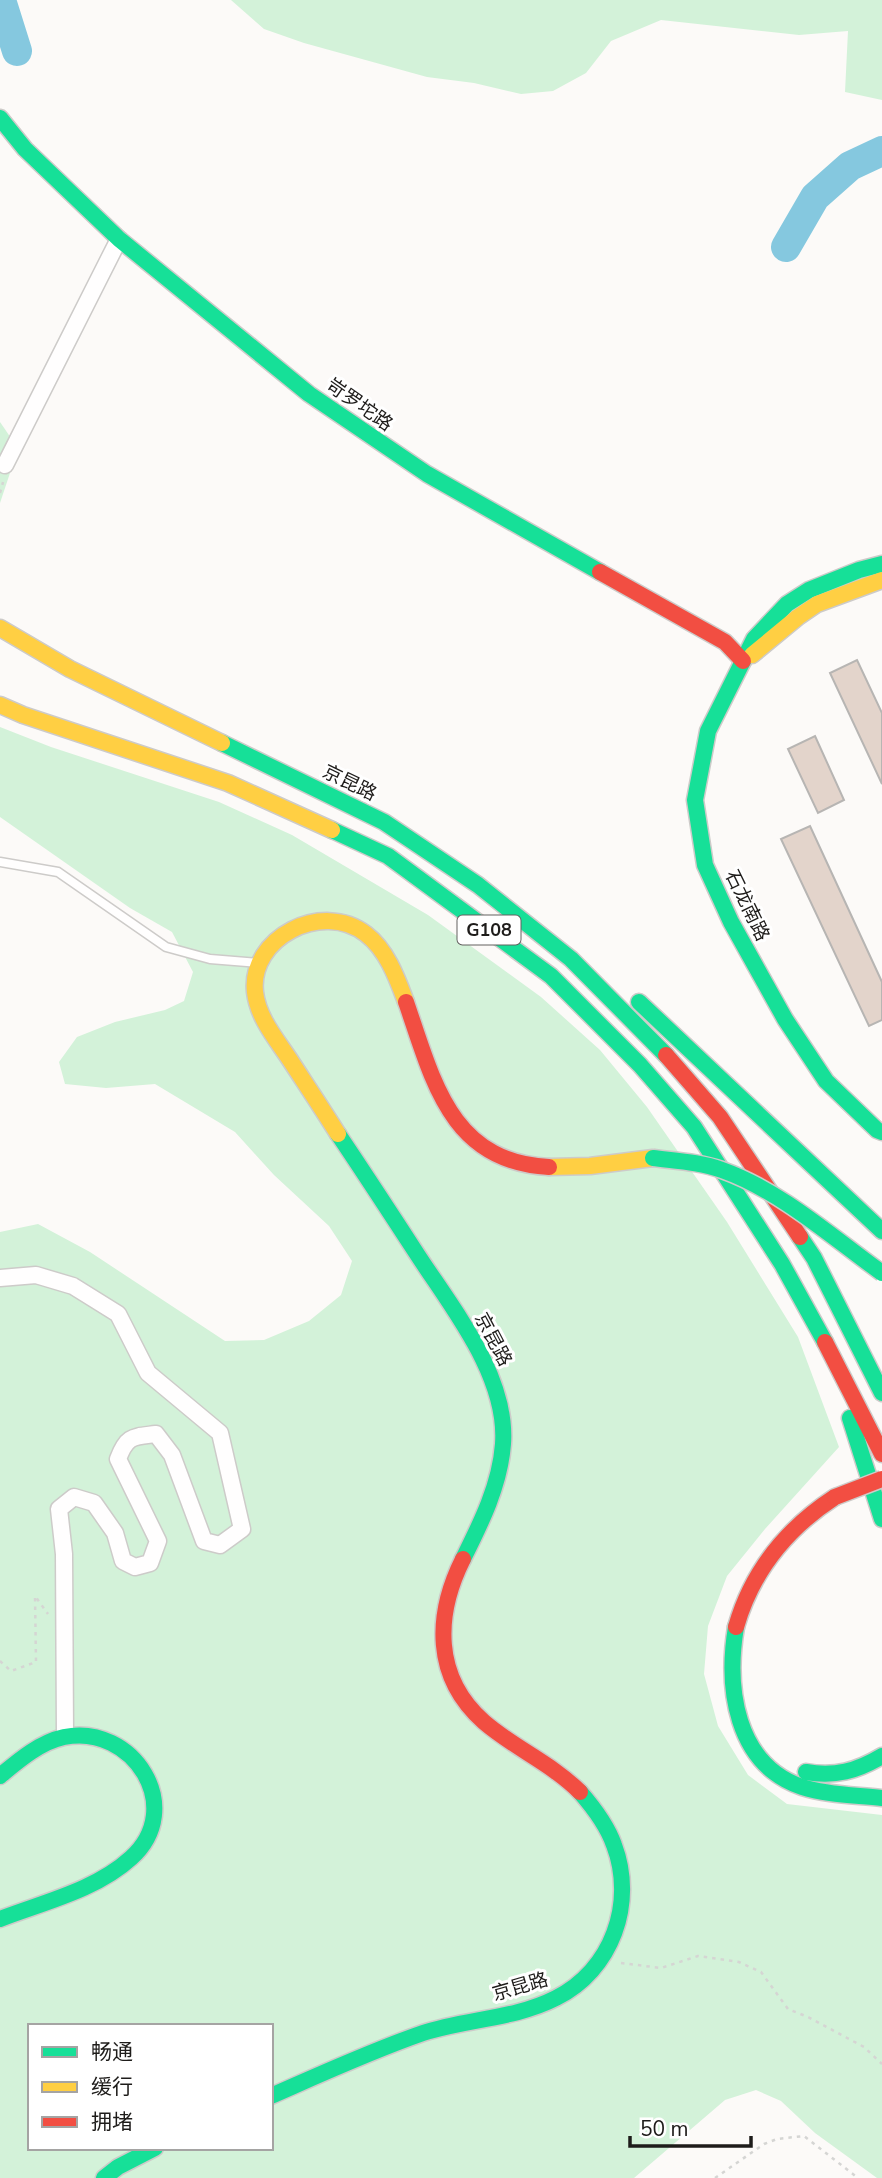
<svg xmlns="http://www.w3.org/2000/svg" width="882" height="2178" viewBox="0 0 882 2178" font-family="'Nunito Sans','Noto Sans SC',sans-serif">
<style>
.green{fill:#d3f2d9;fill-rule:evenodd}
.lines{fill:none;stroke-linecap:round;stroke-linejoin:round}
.river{stroke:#85c8df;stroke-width:30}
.building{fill:#e3d4cb;stroke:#b7b5b3;stroke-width:2}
.lane-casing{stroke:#cdcbc9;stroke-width:11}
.street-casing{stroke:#cdcbc9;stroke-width:19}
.fast-casing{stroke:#cdcbc9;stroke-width:19}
.slow-casing{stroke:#cdcbc9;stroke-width:19}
.jam-casing{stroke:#cdcbc9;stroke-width:19}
.path{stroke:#d5d5d3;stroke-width:2.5;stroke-dasharray:3.5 5;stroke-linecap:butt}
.lane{stroke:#fffefe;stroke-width:8}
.street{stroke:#fffefe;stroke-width:16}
.fast{stroke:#16e098;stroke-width:16}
.slow{stroke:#ffcf43;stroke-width:16}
.jam{stroke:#f24e42;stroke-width:16}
.fast-bridge-casing{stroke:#cdcbc9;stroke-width:19;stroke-linecap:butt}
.jam-bridge-casing{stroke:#cdcbc9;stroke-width:19;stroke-linecap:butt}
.fast-bridge{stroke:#16e098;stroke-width:16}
.jam-bridge{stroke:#f24e42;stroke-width:16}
.labels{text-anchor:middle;stroke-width:6;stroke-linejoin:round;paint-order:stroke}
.shield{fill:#fff;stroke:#62605f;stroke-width:2}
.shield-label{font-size:18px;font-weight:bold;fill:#1e1c1a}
.street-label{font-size:19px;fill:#1e1c1a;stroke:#fff}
</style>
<rect width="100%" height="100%" fill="#fcfaf8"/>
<!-- green -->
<g class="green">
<polygon points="231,0 882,0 882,100 845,92 848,31 799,35 661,20 611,41 586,73 553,91 521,94 474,83 427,77 304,43 264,29"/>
<polygon points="0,422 13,441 14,461 0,503"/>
<path d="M0,727L51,747L219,802L292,835L428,915L541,997L600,1050L647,1107L727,1222L798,1337L839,1447L765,1529L727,1576L708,1626L704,1674L718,1726L748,1775L787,1804L882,1815V2178H877L815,2133L781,2101L756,2090L725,2100L634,2178H0V1232L38,1224L90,1252L225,1341L264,1340L309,1321L341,1295L352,1261L329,1226L274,1175L235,1132L155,1084L106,1088L65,1084L59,1062L77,1037L115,1022L165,1010L184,1001L193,972L172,932L130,908L0,817ZM30,2026H271V2148H30Z"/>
</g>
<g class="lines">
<!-- river -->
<g class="river">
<polyline points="1,0 17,51"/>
<polyline points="786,247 815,197 850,166 882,151"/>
</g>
</g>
<!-- building -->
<g class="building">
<polygon points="857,660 882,713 882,784 830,673"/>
<polygon points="815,736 844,800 818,813 788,749"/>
<polygon points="810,826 882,982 882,1020 869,1026 781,839"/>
</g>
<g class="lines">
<defs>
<polyline id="lane" points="0,862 58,872 166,947 210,959 258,963"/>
<g id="street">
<polyline points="5,465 119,239"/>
<path d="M0,1278L36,1275L73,1286L118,1314L148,1373L220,1433L242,1529L220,1545L204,1541L172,1455L156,1434C133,1437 127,1435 118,1459L158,1541L150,1563L135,1567L123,1561L115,1533L94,1503L74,1497L59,1509L64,1554L65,1736"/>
</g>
<g id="fast">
<polyline points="0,118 25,149 119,239 309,394 427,474 600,572"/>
<polyline points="882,564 859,570 809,590 787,604 754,639 708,731 695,800 705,865 731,922 785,1019 826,1081 877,1130 882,1132"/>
<polyline points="222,743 384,822 478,885 571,959 666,1055"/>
<polyline points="332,830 388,856 551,976 640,1065 694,1127 782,1264 825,1342"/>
<polyline points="639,1002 882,1231"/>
<path d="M338,1134C365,1174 391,1214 417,1254C452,1308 508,1376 503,1444C500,1485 481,1523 463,1559"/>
<polyline points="800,1237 814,1258 882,1393"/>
<polyline points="850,1418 882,1519"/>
<path d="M736,1627C726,1687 735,1764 802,1787C827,1795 856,1795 882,1798"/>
<path d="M806,1772C835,1777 857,1771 882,1756"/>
<path d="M0,1776C18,1761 40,1742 64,1737C133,1723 187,1808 131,1858C96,1890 44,1902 0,1919"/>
<path d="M271,2096C321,2074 371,2051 423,2033C466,2019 515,2019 556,1998C612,1970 636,1903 614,1845C607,1825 594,1808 580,1792"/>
<polyline points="104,2178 118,2167 155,2148"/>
</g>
<g id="slow">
<polyline points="0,628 70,669 222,743"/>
<polyline points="752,655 798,617 817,604 882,580"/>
<polyline points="0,705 23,715 228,783 332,830"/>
<path d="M338,1134C323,1110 307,1086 292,1063C278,1041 258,1019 255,992C249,938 322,900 366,934C387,950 397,978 406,1002"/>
<polyline points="549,1167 590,1166 653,1158"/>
</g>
<g id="jam">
<polyline points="600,572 725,642 743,661"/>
<path d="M406,1002C433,1080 450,1162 549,1167"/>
<polyline points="666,1055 720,1117 800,1237"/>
<polyline points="825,1342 882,1454"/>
<path d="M463,1559C435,1615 433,1677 484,1722C514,1748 551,1763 580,1792"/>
<path d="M736,1627C752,1571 786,1529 835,1497"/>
</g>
</defs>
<!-- lane casing -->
<use href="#lane" class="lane-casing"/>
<!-- street casing -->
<use href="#street" class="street-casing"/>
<!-- fast casing -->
<use href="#fast" class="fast-casing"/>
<!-- slow casing -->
<use href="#slow" class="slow-casing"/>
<!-- jam casing -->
<use href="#jam" class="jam-casing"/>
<!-- path -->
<g class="path">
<polyline points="0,493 3,482"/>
<polyline points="0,1661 11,1671 36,1662 35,1596 48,1614"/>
<polyline points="621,1963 661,1968 698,1956 739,1962 761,1972 788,2009 808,2017 864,2047 882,2064"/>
<polyline points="715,2178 764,2144 777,2139 804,2136 858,2178"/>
</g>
<!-- lane -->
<use href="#lane" class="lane"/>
<!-- street -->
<use href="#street" class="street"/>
<!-- fast -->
<use href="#fast" class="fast"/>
<!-- slow -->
<use href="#slow" class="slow"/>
<!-- jam -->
<use href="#jam" class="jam"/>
<defs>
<path id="fast-bridge" d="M653,1158C677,1161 700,1162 722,1170C781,1191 832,1237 882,1273"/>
<polyline id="jam-bridge" points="835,1497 882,1479"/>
</defs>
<!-- fast-bridge casing -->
<use href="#fast-bridge" class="fast-bridge-casing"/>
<!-- jam-bridge casing -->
<use href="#jam-bridge" class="jam-bridge-casing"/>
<!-- fast-bridge -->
<use href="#fast-bridge" class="fast-bridge"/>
<!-- jam-bridge -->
<use href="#jam-bridge" class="jam-bridge"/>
</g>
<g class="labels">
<!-- shield labels -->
<rect class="shield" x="457.5" y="915.5" width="63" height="29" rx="5"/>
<g class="shield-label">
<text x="489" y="936">G108</text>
</g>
<!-- street labels -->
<g class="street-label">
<text transform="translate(360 404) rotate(35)" y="7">岢罗坨路</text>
<text transform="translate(350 782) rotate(26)" y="7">京昆路</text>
<text transform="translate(748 905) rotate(64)" y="7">石龙南路</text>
<text transform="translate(494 1339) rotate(62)" y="7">京昆路</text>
<text transform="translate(520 1986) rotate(-16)" y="7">京昆路</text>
</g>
</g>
<!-- legend -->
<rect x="28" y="2024" width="245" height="126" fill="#ffffff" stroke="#a5a4a3" stroke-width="2"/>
<rect x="42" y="2047" width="35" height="10" fill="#16e098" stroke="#a5a4a3" stroke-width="2"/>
<text x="91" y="2059" font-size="21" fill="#1e1c1a">畅通</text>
<rect x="42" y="2082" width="35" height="10" fill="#ffcf43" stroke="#a5a4a3" stroke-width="2"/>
<text x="91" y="2094" font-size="21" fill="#1e1c1a">缓行</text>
<rect x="42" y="2117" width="35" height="10" fill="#f24e42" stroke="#a5a4a3" stroke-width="2"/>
<text x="91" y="2129" font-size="21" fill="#1e1c1a">拥堵</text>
<!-- scale -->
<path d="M630 2136v10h121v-10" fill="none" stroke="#1e1c1a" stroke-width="3.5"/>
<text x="640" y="2136" font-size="21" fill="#1e1c1a" stroke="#ffffff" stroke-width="5" paint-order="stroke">50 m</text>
</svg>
